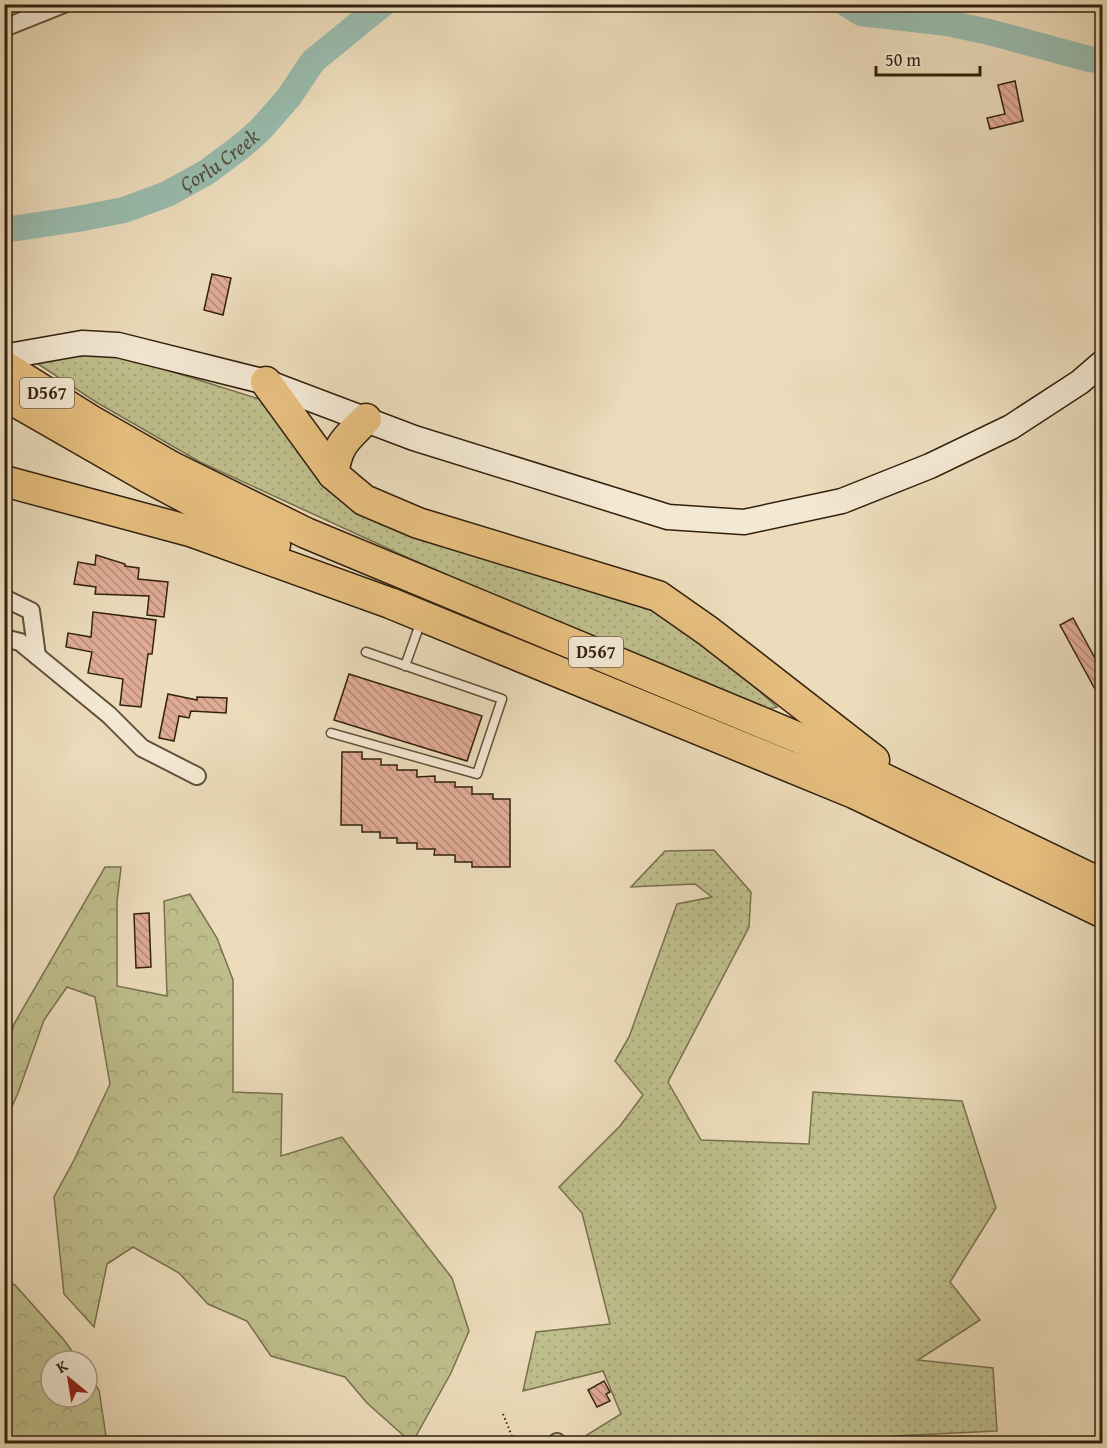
<svg xmlns="http://www.w3.org/2000/svg" width="1107" height="1448" viewBox="0 0 1107 1448" font-family="'Gentium Book Plus',serif">
<style>
.grass{fill:url(#grass-dots);stroke:#78704d;stroke-width:1.5}
.forest{fill:url(#forest-crowns);stroke:#78704d;stroke-width:1.5}
.lines{fill:none;stroke-linecap:round;stroke-linejoin:round}
.river{stroke:#99bcae;stroke-width:26}
.building{fill:url(#building-back-hatch);stroke:#33210e;stroke-width:1.5}
.lane-casing{stroke:#615039;stroke-width:11}
.street-casing{stroke:#615039;stroke-width:20}
.secondary-casing{stroke:#33210e;stroke-width:27}
.highway-casing{stroke:#33210e;stroke-width:33}
.path{stroke:#33210e;stroke-width:2;stroke-dasharray:1.5 3;stroke-linecap:butt}
.lane{stroke:#f3e8d3;stroke-width:8}
.street{stroke:#f3e8d3;stroke-width:16}
.secondary{stroke:#f3e8d3;stroke-width:24}
.highway{stroke:#e6be7e;stroke-width:30}
.labels{text-anchor:middle;stroke-width:4.5;stroke-linejoin:round;paint-order:stroke}
.shield{fill:#f3e8d3;stroke:#6d5d49;stroke-width:1.5}
.shield-label{font-size:18px;font-weight:bold;fill:#33210e}
.water-label{font-size:21px;font-style:italic;fill:#52503e;stroke:#f3e8d3}
</style>
<defs>
<pattern id="grass-dots" width="8" height="8" patternUnits="userSpaceOnUse" patternTransform="scale(1.5)"><rect width="8" height="8" fill="#bebe8c"/><path d="M2 2h.1M6 6h.1" fill="none" stroke="#a4a378" stroke-width="1.8" stroke-linecap="round"/></pattern>
<pattern id="forest-crowns" width="20" height="18" patternUnits="userSpaceOnUse" patternTransform="scale(1.5)"><rect width="20" height="18" fill="#bebe8c"/><path d="M2 6a3 3 0 1 1 6 0M12 15a3 3 0 1 1 6 0" fill="none" stroke="#a4a378"/></pattern>
<pattern id="building-back-hatch" width="6" height="6" patternUnits="userSpaceOnUse" patternTransform="scale(1.5)"><rect width="6" height="6" fill="#e0ab95"/><path d="M-1 5l2 2M0 0l6 6M5-1l2 2" fill="none" stroke="#b68b78"/></pattern>
</defs>
<rect width="100%" height="100%" fill="#ecdcbb"/>
<filter id="stains"><feTurbulence type="fractalNoise" baseFrequency=".00333" numOctaves="4"/><feColorMatrix values="0 0 0 0 .2 0 0 0 0 .09 0 0 0 0 .02 0 0 0 .5 -.17"/></filter>
<radialGradient id="worn" r=".72"><stop offset=".6" stop-color="#630" stop-opacity="0"/><stop offset="1" stop-color="#630" stop-opacity=".3"/></radialGradient>
<!-- grass -->
<g class="grass">
<polygon points="111,347 170,371 272,403 323,483 680,619 777,707 763,710 738,702 413,560 200,462 96,402 26,356"/>
<polygon points="714,850 751,892 749,927 668,1082 701,1140 809,1144 813,1092 962,1101 996,1208 950,1282 980,1320 918,1360 993,1368 997,1431 893,1436 894,1444 574,1443 621,1414 603,1371 523,1391 536,1332 610,1324 582,1213 559,1187 620,1126 643,1095 615,1061 629,1037 677,904 712,897 695,884 631,887 665,851"/>
</g>
<!-- forest -->
<g class="forest">
<polygon points="105,867 121,867 117,902 117,986 167,996 164,901 190,894 217,938 233,980 233,1092 282,1094 281,1156 342,1137 452,1278 469,1331 451,1373 412,1443 367,1403 345,1377 271,1356 247,1321 208,1304 179,1273 133,1247 107,1264 94,1327 64,1294 54,1197 74,1160 110,1084 95,997 67,987 44,1020 18,1093 5,1122 5,1056 14,1024"/>
<polygon points="5,1281 15,1285 64,1340 79,1361 51,1361 51,1397 87,1397 87,1373 99,1390 107,1443 5,1443"/>
</g>
<g class="lines">
<!-- river -->
<g class="river">
<polyline points="847,4 861,13 947,23 989,32 1089,59 1102,61"/>
<path id="s1" d="M4,230L78,219L124,210L167,194L207,172L243,145L260,130L289,97L313,61L383,4"/>
</g>
</g>
<!-- building -->
<g class="building">
<polygon points="1015,81 1023,121 990,129 987,118 1005,114 998,85"/>
<polygon points="212,274 231,278 223,315 204,310"/>
<polygon points="96,555 125,564 125,566 139,568 138,579 168,582 164,617 147,615 149,596 95,594 96,587 74,584 78,562 95,565"/>
<polygon points="93,612 156,620 152,654 148,654 141,707 120,705 123,679 88,673 92,652 66,647 68,633 91,637"/>
<polygon points="1073,618 1102,671 1102,702 1060,625"/>
<polygon points="349,674 482,716 467,761 334,720"/>
<polygon points="168,694 197,700 197,697 227,698 226,713 191,711 189,718 179,716 174,741 159,738"/>
<polygon points="342,752 362,752 362,759 381,759 381,765 397,765 397,770 417,770 417,777 435,776 435,782 455,782 455,787 472,787 472,794 493,794 493,799 510,799 510,867 472,867 472,862 455,862 455,855 434,855 435,849 417,849 417,843 397,843 397,838 380,838 380,832 362,832 362,825 341,825"/>
<polygon points="149,913 151,967 136,968 134,914"/>
<polygon points="604,1381 610,1392 606,1394 610,1401 597,1407 588,1390"/>
</g>
<g class="lines">
<defs>
<g id="lane">
<polyline points="405,666 421,621"/>
<polyline points="331,733 477,774 502,699 366,652"/>
</g>
<g id="street">
<polyline points="4,28 64,4"/>
<polyline points="4,598 31,611 37,656"/>
<polyline points="4,638 20,642 109,715 142,748 197,776"/>
<polyline points="556,1444 557,1442"/>
</g>
<polyline id="secondary" points="4,360 14,355 82,343 118,345 266,382 414,438 668,517 744,522 842,501 930,466 1011,427 1080,382 1102,363"/>
<g id="highway">
<polyline points="4,366 90,420 172,467 306,533 799,738 1102,884"/>
<polyline points="266,382 333,474 364,500 418,523 658,596 708,631 874,760"/>
<polyline points="4,395 147,477 275,545"/>
<path d="M333,474C338,444 344,441 366,419"/>
<polyline points="4,481 190,531 390,603 854,793 1102,912"/>
</g>
</defs>
<!-- lane casing -->
<use href="#lane" class="lane-casing"/>
<!-- street casing -->
<use href="#street" class="street-casing"/>
<!-- secondary casing -->
<use href="#secondary" class="secondary-casing"/>
<!-- highway casing -->
<use href="#highway" class="highway-casing"/>
<!-- path -->
<polyline class="path" points="503,1414 515,1444"/>
<!-- lane -->
<use href="#lane" class="lane"/>
<!-- street -->
<use href="#street" class="street"/>
<!-- secondary -->
<use href="#secondary" class="secondary"/>
<!-- highway -->
<use href="#highway" class="highway"/>
</g>
<g class="labels">
<!-- shield labels -->
<g class="shield">
<rect x="20" y="378" width="54" height="30" rx="4.5"/>
<rect x="569" y="637" width="54" height="30" rx="4.5"/>
</g>
<g class="shield-label">
<text x="47" y="399">D567</text>
<text x="596" y="658">D567</text>
</g>
<!-- water labels -->
<g class="water-label">
<text dy="7" stroke="none"><textPath href="#s1" startOffset="230">Çorlu Creek</textPath></text>
</g>
</g>
<!-- margin -->
<rect width="1107" height="1448" fill="none" stroke="#ecdcbb" stroke-width="24"/>
<rect x="6" y="6" width="1095" height="1436" fill="none" stroke="#33210e" stroke-width="3"/>
<rect x="12" y="12" width="1083" height="1424" fill="none" stroke="#33210e" stroke-width="1.5"/>
<!-- north arrow -->
<g transform="translate(69 1379) rotate(330)"><circle r="28" fill="#f3e8d3" stroke="#a69884" stroke-width="1.5"/>
<path d="M0-4.5L10 22L0 15L-10 22Z" fill="#8f2418"/>
<text y="-9" font-size="16" font-weight="bold" text-anchor="middle" fill="#33210e">K</text>
</g>
<!-- scale -->
<path d="M876 66v9h104v-9" fill="none" stroke="#33210e" stroke-width="3"/>
<text x="885" y="66" font-size="18" fill="#33210e" stroke="#f3e8d3" stroke-width="4.5" paint-order="stroke">50 m</text>
<rect width="100%" height="100%" filter="url(#stains)"/>
<rect width="100%" height="100%" fill="url(#worn)"/>
</svg>
